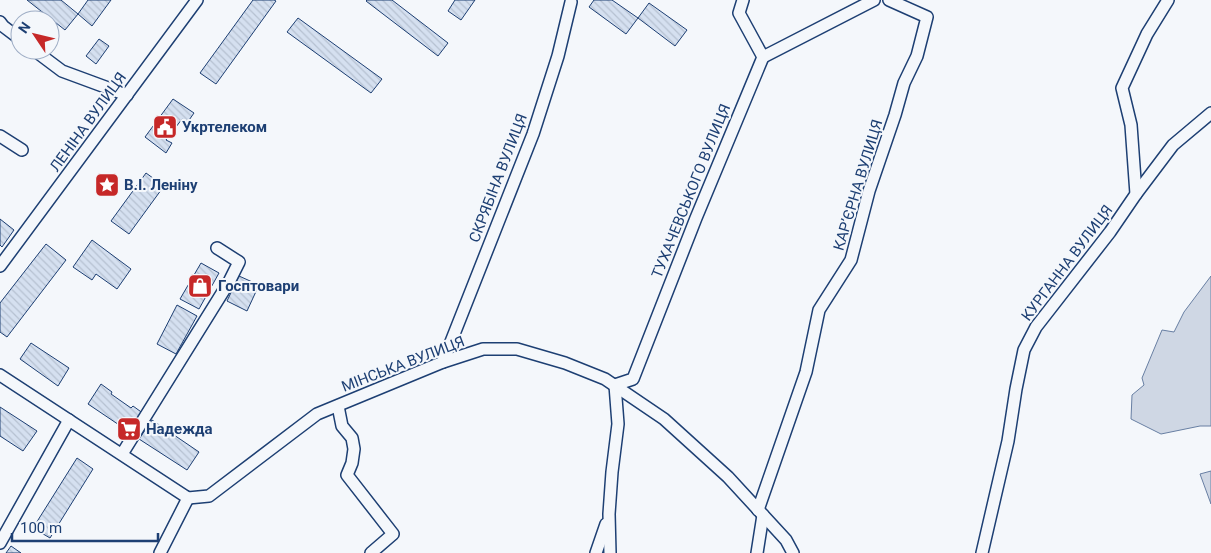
<svg xmlns="http://www.w3.org/2000/svg" width="1211" height="553" viewBox="0 0 1211 553" font-family="Roboto,sans-serif">
<style>
.water{fill:#cfd7e4;stroke:#687fa3}
.building{fill:url(#building-back-hatch);stroke:#1d3f73}
.lines{fill:none;stroke-linecap:round;stroke-linejoin:round}
.minor-casing{stroke:#1d3f73;stroke-width:14}
.minor{stroke:#f4f7fb;stroke-width:11}
.labels{text-anchor:middle;stroke-width:4;stroke-linejoin:round;paint-order:stroke}
.street-label{font-size:15px;fill:#1d3f73;stroke:#f4f7fb}
.poi-label{font-size:15px;font-weight:bold;fill:#1d3f73;stroke:#f4f7fb;text-anchor:start}
</style>
<defs>
<pattern id="building-back-hatch" width="6" height="6" patternUnits="userSpaceOnUse" patternTransform="scale(1.25)"><rect width="6" height="6" fill="#d5e0f0"/><path d="M-1 5l2 2M0 0l6 6M5-1l2 2" fill="none" stroke="#b6c1d1"/></pattern>
</defs>
<rect width="100%" height="100%" fill="#f4f7fb"/>
<!-- water -->
<g class="water">
<polygon points="1211,276 1211,426 1200,426 1161,434 1131,419 1132,395 1144,385 1142,378 1162,330 1174,332 1184,312"/>
<polygon points="1211,471 1211,504 1200,474"/>
</g>
<!-- building -->
<g class="building">
<polygon points="27,0 61,0 78,14 65,30"/>
<polygon points="88,0 111,0 92,26 78,14"/>
<polygon points="253,0 274,0 276,1 216,84 200,73"/>
<polygon points="367,0 392,0 448,43 438,56 366,1"/>
<polygon points="455,0 475,0 461,20 448,11"/>
<polygon points="594,0 612,0 638,18 626,34 589,7"/>
<polygon points="649,3 687,30 675,46 638,18"/>
<polygon points="298,18 382,79 371,93 287,32"/>
<polygon points="99,39 109,46 96,64 86,56"/>
<polygon points="173,99 194,113 187,123 182,119 166,140 172,143 166,153 145,137"/>
<polygon points="146,173 164,186 129,234 111,221"/>
<polygon points="0,219 14,230 2,247 0,245"/>
<polygon points="92,240 131,269 117,289 96,274 92,280 73,267"/>
<polygon points="46,244 66,260 7,337 0,332 0,303"/>
<polygon points="201,263 219,273 199,309 180,299"/>
<polygon points="239,276 259,285 247,311 227,301"/>
<polygon points="177,305 197,316 176,354 157,344"/>
<polygon points="31,343 69,368 58,386 20,359"/>
<polygon points="101,384 112,392 111,394 131,408 133,406 144,414 131,433 88,404"/>
<polygon points="0,407 37,431 23,451 0,436"/>
<polygon points="152,420 199,452 187,470 139,439"/>
<polygon points="77,458 93,469 50,538 33,528"/>
<polygon points="11,546 21,553 6,553"/>
</g>
<g class="lines">
<defs>
<g id="minor">
<polyline points="0,22 3,26 20,39"/>
<polyline points="34,50 62,71 127,95"/>
<polyline points="763,57 874,0"/>
<polyline points="0,136 22,150"/>
<polyline points="1136,194 1173,145 1211,113"/>
<polyline points="0,266 197,0"/>
<polyline points="443,362 533,134 558,56 571,2"/>
<polyline points="0,375 188,498 209,496 317,414 443,362 483,349 517,349 565,363 605,379 664,419 728,477 786,540 793,553"/>
<polyline points="338,406 342,426 352,438 354,449 352,463 347,475 393,534 371,553"/>
<polyline points="122,454 229,282 239,262 217,248"/>
<polyline points="758,510 806,372 819,310 851,260 869,191 895,115 904,83 917,56 927,17 889,0"/>
<polyline points="0,543 69,420"/>
<polyline points="160,553 188,498"/>
<polyline points="596,553 606,524"/>
<polyline points="610,553 609,514 612,472 618,424 615,385 633,379 696,218 763,57 739,13 743,0"/>
<polyline points="757,553 763,515"/>
<polyline points="982,553 1008,441 1016,389 1024,350 1036,327 1110,232 1136,194 1131,125 1122,88 1147,34 1168,0"/>
</g>
</defs>
<!-- minor casing -->
<use href="#minor" class="minor-casing"/>
<!-- minor -->
<use href="#minor" class="minor"/>
</g>
<!-- icons -->
<defs>
<symbol id="civic-square" viewBox="-11 -11 22 22"><rect x="-9" y="-9" width="18" height="18" rx="4" fill="#c62828" stroke="#f4f7fb"/><path d="M-.6-6.5H3V-4.5H.6V-3L4-1V1h2V6H-6V1h2V-1L-.6-3ZM-1.2 2.5V6h2.4V2.5Z" fill="#fff"/></symbol>
<symbol id="sight-square" viewBox="-11 -11 22 22"><rect x="-9" y="-9" width="18" height="18" rx="4" fill="#c62828" stroke="#f4f7fb"/><path d="M0-6L1.8-2.2L6-1.7L2.9 1.2L3.7 5.4L0 3.3L-3.7 5.4L-2.9 1.2L-6-1.7L-1.8-2.2Z" fill="#fff"/></symbol>
<symbol id="shop-square" viewBox="-11 -11 22 22"><rect x="-9" y="-9" width="18" height="18" rx="4" fill="#c62828" stroke="#f4f7fb"/><path d="M-5-2.5h2.3a2.7 3.5 0 0 1 5.4 0H5L5.5 6h-11ZM-1.5-2.5h3a1.5 2.3 0 0 0-3 0Z" fill="#fff"/></symbol>
<symbol id="supermarket-square" viewBox="-11 -11 22 22"><rect x="-9" y="-9" width="18" height="18" rx="4" fill="#c62828" stroke="#f4f7fb"/><path d="M-6-5.5h2.5l.6 2H6L4.5 2H-2.5L-4.4-4H-6ZM-1.5 3.2a1.3 1.3 0 1 0 .1 0ZM3 3.2a1.3 1.3 0 1 0 .1 0Z" fill="#fff"/></symbol>
</defs>
<g fill-rule="evenodd">
<use href="#civic-square" x="151" y="113" width="28" height="28"/>
<use href="#sight-square" x="93" y="171" width="28" height="28"/>
<use href="#shop-square" x="186" y="272" width="28" height="28"/>
<use href="#supermarket-square" x="115" y="415" width="28" height="28"/>
</g>
<g class="labels">
<!-- street labels -->
<g class="street-label">
<text transform="translate(88 122) rotate(-54)" y="5">ЛЕНІНА ВУЛИЦЯ</text>
<text transform="translate(498 178) rotate(-69)" y="5">СКРЯБІНА ВУЛИЦЯ</text>
<text transform="translate(858 185) rotate(-73)" y="5">КАР’ЄРНА ВУЛИЦЯ</text>
<text transform="translate(691 191) rotate(-68)" y="5">ТУХАЧЕВСЬКОГО ВУЛИЦЯ</text>
<text transform="translate(1067 263) rotate(-53)" y="5">КУРГАННА ВУЛИЦЯ</text>
<text transform="translate(403 364) rotate(-21)" y="5">МІНСЬКА ВУЛИЦЯ</text>
</g>
<!-- poi labels -->
<g class="poi-label">
<text x="182" y="132">Укртелеком</text>
<text x="124" y="190">В.І. Леніну</text>
<text x="218" y="291">Госптовари</text>
<text x="146" y="434">Надежда</text>
</g>
</g>
<!-- north arrow -->
<g transform="translate(35 35) rotate(305)"><circle r="24" fill="#f4f7fb" stroke="#9eadc5"/>
<path d="M0-4L9 19L0 12L-9 19Z" fill="#c62828"/>
<text y="-8" font-size="14" font-weight="bold" text-anchor="middle" fill="#1d3f73">N</text>
</g>
<!-- scale -->
<path d="M12 533v8h146v-8" fill="none" stroke="#1d3f73" stroke-width="2.5"/>
<text x="20" y="533" font-size="15" fill="#1d3f73" stroke="#f4f7fb" stroke-width="4" paint-order="stroke">100 m</text>
</svg>
